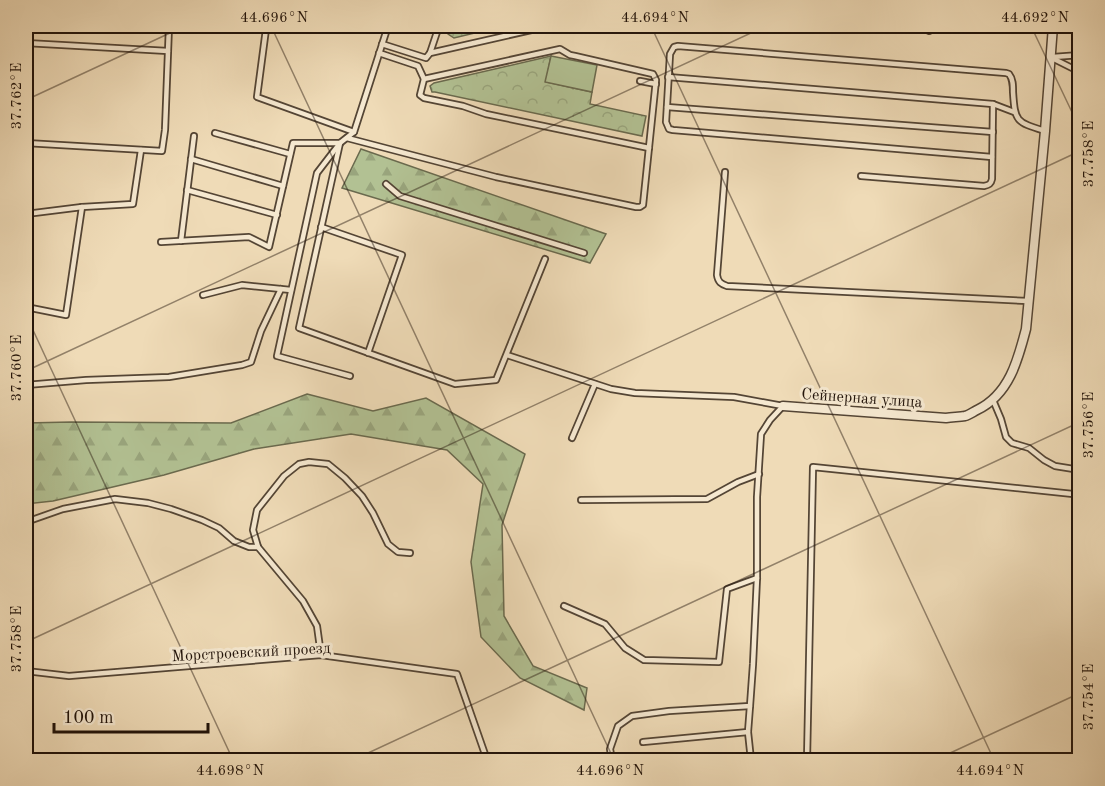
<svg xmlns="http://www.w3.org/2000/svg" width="1105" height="786" viewBox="0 0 1105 786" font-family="'Old Standard TT',serif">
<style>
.forest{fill:url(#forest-firs);stroke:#6a6a4e;stroke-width:1.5}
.park{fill:url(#park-crowns);stroke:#6a6a4e;stroke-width:1.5}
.pitch{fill:#b2c193;stroke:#6a6a4e;stroke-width:1.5}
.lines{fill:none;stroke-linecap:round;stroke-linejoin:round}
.lane-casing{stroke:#544535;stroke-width:8}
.street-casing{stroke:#544535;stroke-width:11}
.lane{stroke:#f5e8d0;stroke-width:4.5}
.street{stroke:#f5e8d0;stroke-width:8}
.ticks{fill:none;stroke:#21130a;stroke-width:1.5;stroke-opacity:0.45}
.labels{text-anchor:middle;stroke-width:6;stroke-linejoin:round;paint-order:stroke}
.street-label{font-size:16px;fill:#21130a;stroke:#f5e8d0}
.neatline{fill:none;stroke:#21130a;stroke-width:2}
.ticks-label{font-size:15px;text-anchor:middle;fill:#21130a}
</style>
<defs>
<pattern id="forest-firs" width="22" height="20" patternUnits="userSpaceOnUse" patternTransform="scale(1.5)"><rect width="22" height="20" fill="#b2c193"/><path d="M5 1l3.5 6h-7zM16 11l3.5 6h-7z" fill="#99a57d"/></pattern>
<pattern id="park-crowns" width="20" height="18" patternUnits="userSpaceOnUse" patternTransform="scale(1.5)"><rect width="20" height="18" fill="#b2c193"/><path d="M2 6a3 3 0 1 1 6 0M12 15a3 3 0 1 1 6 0" fill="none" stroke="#99a57d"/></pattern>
</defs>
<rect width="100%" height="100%" fill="#efdbb7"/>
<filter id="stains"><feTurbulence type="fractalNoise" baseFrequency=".00333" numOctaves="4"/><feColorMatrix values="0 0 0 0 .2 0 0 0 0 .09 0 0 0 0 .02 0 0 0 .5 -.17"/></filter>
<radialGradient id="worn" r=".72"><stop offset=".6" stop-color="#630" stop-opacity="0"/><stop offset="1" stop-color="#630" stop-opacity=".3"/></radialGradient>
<!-- forest -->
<g class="forest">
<polygon points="361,149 606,234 590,263 342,188"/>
<polygon points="307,394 373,411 426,398 525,454 502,525 504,616 533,666 587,688 584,710 520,678 481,637 471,562 483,484 447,450 351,434 254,449 164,475 53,501 26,504 26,423 71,422 231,423"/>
</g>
<!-- park -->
<g class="park">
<polygon points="446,26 504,26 454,38 448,34"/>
<polygon points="551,56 546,82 592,92 590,104 646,116 642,136 435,92 432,92 430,86 434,83"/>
</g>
<!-- pitch -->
<polygon class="pitch" points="551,56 597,65 592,92 545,82"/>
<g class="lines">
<defs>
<g id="lane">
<polyline points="336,26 266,29 257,97 354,132"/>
<polyline points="929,31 930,26"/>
<polyline points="26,43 168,51"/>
<polyline points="382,44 426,58 430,53 549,26"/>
<polyline points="379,53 418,66 424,79 420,95 424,98 463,106 486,114 649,148"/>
<polyline points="430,53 439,26"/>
<polyline points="1050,57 1080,72"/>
<polyline points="1053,57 1080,55"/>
<polyline points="668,77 993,104 1014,112"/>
<polyline points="640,81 656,84"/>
<polyline points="667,107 993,132"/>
<polyline points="215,133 290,154"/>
<polyline points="347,138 496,177 636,207 640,207 643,205 656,80 653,74 575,56 570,55 560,49 424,79"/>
<polyline points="26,143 162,151 165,130 169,26"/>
<polyline points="340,143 299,328 455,384 496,380 545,259"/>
<path d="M992,157L673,130L669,129L666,122L670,54L674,47L678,46L1006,73L1009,74C1013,79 1013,85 1013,92C1015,122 1016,122 1045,131"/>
<polyline points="191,159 283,186"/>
<path d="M725,172L717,275C718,282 721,284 727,286L1028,301"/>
<path d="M861,176L984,186C989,185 991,184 992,179L993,104"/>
<polyline points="386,184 400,196 584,253"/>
<polyline points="187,190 277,215"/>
<polyline points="26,214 82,207 133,204 141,150"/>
<polyline points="321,227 402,255 368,353"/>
<polyline points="181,241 194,136"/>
<polyline points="161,242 249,237 269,247 293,143 340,143"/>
<polyline points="203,295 242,285 291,290"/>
<polyline points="26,307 66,315 82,207"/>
<polyline points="507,355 611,389 635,393 734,397 783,406"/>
<polyline points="350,376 277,356 317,173 340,143 354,132 388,26"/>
<polyline points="26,385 86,380 169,377 242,365 251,362 261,331 281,289"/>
<polyline points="993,400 1001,419 1006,437 1012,443 1029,448 1044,460 1055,466 1080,470"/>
<polyline points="572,438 595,384"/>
<polyline points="581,500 707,499 738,482 759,474"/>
<polyline points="26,522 63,509 115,499 148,503 171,509 202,520 219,528 234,541 249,547 258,547"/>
<polyline points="564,606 605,624 625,648 644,660 719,662 727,589 757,578"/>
<polyline points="321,655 317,626 303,601 258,547 253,530 257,510 284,476 299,464 309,462 328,464 345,478 362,496 373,513 388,544 398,552 410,553"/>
<polyline points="26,671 69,676 321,655 457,674 487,760"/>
<polyline points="750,706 748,732 751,760"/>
<polyline points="643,742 748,732"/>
<polyline points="26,750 27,760"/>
<polyline points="612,760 610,749 618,726 632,716 669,711 750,706 753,664 757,578 757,497 761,434 770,420 783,406"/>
<polyline points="807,760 813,467 1073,494 1080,497"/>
</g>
<path id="street" d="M783,406L946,418C952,417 959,417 965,416C969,415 973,412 977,410C1009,395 1018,360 1026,329L1045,131L1053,26"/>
</defs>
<!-- lane casing -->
<use href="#lane" class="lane-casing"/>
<!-- street casing -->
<use href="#street" class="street-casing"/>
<!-- lane -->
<use href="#lane" class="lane"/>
<!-- street -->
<use href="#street" class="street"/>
</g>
<!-- ticks -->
<path class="ticks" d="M271,26L614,760M651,26L994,760M1031,26L1080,129M26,100L185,26M26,315L233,760M26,371L766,26M26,642L1080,151M353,760L1080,422M935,760L1080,693"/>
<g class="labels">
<!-- street labels -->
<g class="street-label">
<text transform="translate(862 397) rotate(4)" y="6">Сейнерная улица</text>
<text transform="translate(251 651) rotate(-3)" y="6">Морстроевский проезд</text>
</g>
</g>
<!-- margin -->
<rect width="1105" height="786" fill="none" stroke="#efdbb7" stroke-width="66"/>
<!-- scale -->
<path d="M54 723v9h154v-9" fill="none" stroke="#21130a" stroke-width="3"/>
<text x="63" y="723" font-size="18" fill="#21130a" stroke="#f5e8d0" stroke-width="4.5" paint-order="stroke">100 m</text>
<rect x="33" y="33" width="1039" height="720" class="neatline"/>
<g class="ticks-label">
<text x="274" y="22">44.696°N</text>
<text x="655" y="22">44.694°N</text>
<text x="1035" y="22">44.692°N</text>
<text transform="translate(16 96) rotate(-90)" y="5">37.762°E</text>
<text transform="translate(1088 154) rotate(-90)" y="5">37.758°E</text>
<text transform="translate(16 368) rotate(-90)" y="5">37.760°E</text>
<text transform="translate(1088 425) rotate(-90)" y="5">37.756°E</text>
<text transform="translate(16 639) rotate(-90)" y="5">37.758°E</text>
<text transform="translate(1088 697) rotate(-90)" y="5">37.754°E</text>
<text x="230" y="775">44.698°N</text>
<text x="610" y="775">44.696°N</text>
<text x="990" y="775">44.694°N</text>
</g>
<rect width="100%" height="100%" filter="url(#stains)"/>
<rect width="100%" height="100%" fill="url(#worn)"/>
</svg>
